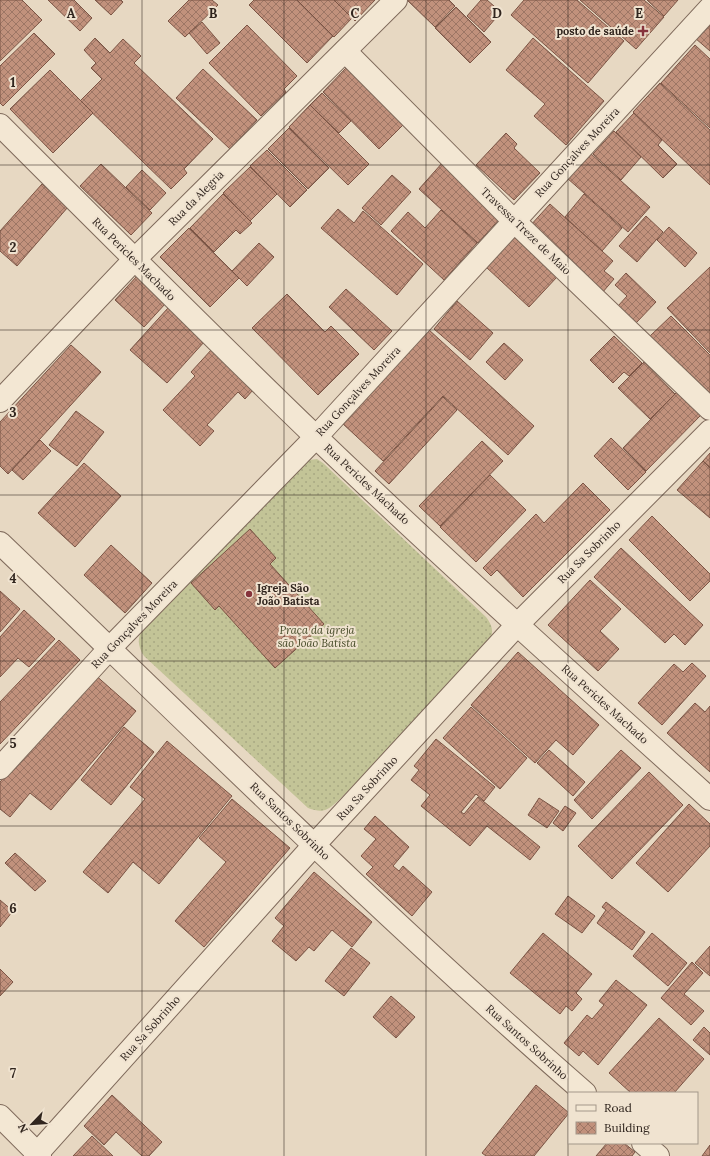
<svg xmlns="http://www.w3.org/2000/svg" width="710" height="1156" viewBox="0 0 710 1156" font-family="Lora,serif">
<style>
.grass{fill:url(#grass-dots)}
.building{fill:url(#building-cross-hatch);stroke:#7b5444}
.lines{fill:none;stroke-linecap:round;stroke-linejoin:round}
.street-casing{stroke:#7f6a5b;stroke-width:24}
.street{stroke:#f3e7d3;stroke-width:22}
.grid{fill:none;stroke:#30251e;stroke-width:1;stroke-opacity:0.55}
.poi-dot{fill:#86333c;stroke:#f0e3d0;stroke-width:1.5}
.labels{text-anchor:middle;stroke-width:4;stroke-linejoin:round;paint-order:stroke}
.poi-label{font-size:11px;font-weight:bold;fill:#30251e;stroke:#f0e3d0;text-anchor:end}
.street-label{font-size:11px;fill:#30251e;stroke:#f0e3d0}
.park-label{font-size:11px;font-style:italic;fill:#454a27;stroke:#f0e3d0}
.grid-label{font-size:13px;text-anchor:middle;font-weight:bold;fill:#30251e;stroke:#f0e3d0;stroke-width:4;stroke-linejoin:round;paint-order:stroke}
</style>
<defs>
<pattern id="grass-dots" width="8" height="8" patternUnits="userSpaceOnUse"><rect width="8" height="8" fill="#c3c497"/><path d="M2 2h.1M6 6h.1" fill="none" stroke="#a8a882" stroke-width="1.8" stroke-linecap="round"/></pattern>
<pattern id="building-cross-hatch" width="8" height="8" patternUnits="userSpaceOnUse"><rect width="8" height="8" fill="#c1917c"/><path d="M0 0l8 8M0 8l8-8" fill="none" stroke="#9d7665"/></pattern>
</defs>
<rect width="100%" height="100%" fill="#e7d8c2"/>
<!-- grass -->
<path class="grass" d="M317,459L323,463L486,617C495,629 493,635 487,648L340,799C328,810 324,814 308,808L144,656C138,647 137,639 142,630L309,460Z"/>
<!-- building -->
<g class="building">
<polygon points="0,0 22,0 42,20 0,61"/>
<polygon points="48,0 74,0 92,18 80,31"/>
<polygon points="95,0 121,0 123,2 111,15"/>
<polygon points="189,0 212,0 218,5 185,37 168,21"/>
<polygon points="254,0 297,0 333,36 307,63 249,5"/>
<polygon points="297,0 334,0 352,18 334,37"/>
<polygon points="334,0 375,0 355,21"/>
<polygon points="407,0 449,0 455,6 435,27"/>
<polygon points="481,0 487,0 501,12 484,32 467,16"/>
<polygon points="524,0 577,0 624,41 588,83 511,15"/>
<polygon points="580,0 644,0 664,17 636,49"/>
<polygon points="647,0 678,0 664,16"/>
<polygon points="456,7 491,42 470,63 435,28"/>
<polygon points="202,22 220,43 207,54 189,33"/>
<polygon points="710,22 710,51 695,38"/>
<polygon points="247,25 297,76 284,89 286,92 261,116 209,63"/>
<polygon points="34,33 55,54 3,106 0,103 0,66"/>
<polygon points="95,38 110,53 123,39 141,56 134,63 213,139 184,169 187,173 171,189 80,101 102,79 91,68 96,63 84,50"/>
<polygon points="533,38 604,101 566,145 534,116 545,104 506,70"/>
<polygon points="695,45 710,59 710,128 661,83"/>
<polygon points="346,68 403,125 379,149 323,92"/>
<polygon points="203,69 257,120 230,149 176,98"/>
<polygon points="50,70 93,113 53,153 10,109"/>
<polygon points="660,83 710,130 710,185 633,112"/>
<polygon points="322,93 351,121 339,133 310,105"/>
<polygon points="310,105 369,164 348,185 289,127"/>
<polygon points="634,113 662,140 658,145 677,164 663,178 616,132"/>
<polygon points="289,128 329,168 308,189 268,149"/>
<polygon points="614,131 641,157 621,180 593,154"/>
<polygon points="506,133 517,144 514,148 540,173 514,200 476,165"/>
<polygon points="267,150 307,190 290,207 250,166"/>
<polygon points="590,153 650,207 628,232 567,178"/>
<polygon points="443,162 502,216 478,243 419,189"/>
<polygon points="101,164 152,213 131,235 80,186"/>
<polygon points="250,167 277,194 250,221 223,193"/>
<polygon points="142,170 166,193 150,210 126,187"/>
<polygon points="392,175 411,192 381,225 362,208"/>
<polygon points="42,184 68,207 17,266 0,251 0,231"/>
<polygon points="223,194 252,223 240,234 236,230 214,252 190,228"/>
<polygon points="584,194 622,228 602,251 565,217"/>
<polygon points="550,204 613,261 604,271 614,279 602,293 529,227"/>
<polygon points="338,209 354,223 363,211 423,264 397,295 321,228"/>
<polygon points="441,210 477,243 444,280 391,231 408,212 425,228"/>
<polygon points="646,216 663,232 637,262 619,246"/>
<polygon points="669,227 697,253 685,267 657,240"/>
<polygon points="189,228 239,278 210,307 160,257"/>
<polygon points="514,237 557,277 529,307 486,267"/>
<polygon points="259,243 274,257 247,286 232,271"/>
<polygon points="710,267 710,353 667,308"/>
<polygon points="626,273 656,302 636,323 618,306 627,296 615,285"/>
<polygon points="137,276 166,303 144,327 115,300"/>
<polygon points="346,289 392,331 374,350 329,307"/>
<polygon points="287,294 325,332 331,326 359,354 318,395 252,328"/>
<polygon points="457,301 493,333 470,360 434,329"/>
<polygon points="168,308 205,341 167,383 130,350"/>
<polygon points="671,316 710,355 710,397 650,336"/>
<polygon points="428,329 534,426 508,455 443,396 383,461 342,423"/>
<polygon points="614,336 642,363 629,376 624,372 613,383 590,360"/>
<polygon points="504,343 523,360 505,380 486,362"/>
<polygon points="71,345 101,372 8,474 0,466 0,422"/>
<polygon points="212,349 253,390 245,399 238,392 207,425 214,431 200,446 163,410 195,376 191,372"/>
<polygon points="644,362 675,394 650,419 618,388"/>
<polygon points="677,392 701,415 646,471 623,448"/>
<polygon points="443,397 457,410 389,484 375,471"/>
<polygon points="76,411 104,432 77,466 49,445"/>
<polygon points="611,438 646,472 628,490 594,456"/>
<polygon points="40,440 51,451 23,480 12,470"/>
<polygon points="482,441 503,461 440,526 419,506"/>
<polygon points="710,453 710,467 703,461"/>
<polygon points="703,461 710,468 710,518 677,490"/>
<polygon points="84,463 121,496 75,547 38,513"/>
<polygon points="490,475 526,510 476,562 440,527"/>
<polygon points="583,483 610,510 523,597 497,570 491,576 483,568 536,514 544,523"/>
<polygon points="652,516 710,574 710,581 690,601 629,540"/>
<polygon points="250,529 276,558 270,564 324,624 275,668 219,606 215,610 191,583"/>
<polygon points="111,545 152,583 125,613 84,575"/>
<polygon points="621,548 703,625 685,645 674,634 665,643 594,577"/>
<polygon points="590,580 621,609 600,631 619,649 598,671 548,625"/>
<polygon points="0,591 20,609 0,632"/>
<polygon points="24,610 55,639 29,667 18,658 0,677 0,637"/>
<polygon points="59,640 80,660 0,744 0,702"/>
<polygon points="518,652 599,725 573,755 556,740 535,763 471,705"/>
<polygon points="692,663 706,676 662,725 638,703 674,664 683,672"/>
<polygon points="93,673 136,711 51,810 30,793 10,817 0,809 0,782"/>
<polygon points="695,703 705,712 710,706 710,772 667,733"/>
<polygon points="471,707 527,758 500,789 443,738"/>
<polygon points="124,727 154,752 111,805 81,780"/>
<polygon points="436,739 495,787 484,801 476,794 461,812 464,814 478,797 540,847 530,860 487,826 470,846 421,806 430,795 411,780 419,770 414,766"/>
<polygon points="167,741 232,796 159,884 133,862 108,893 83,872 145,799 130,787"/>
<polygon points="549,750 585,782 573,796 537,763"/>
<polygon points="621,750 641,768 592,819 574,800"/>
<polygon points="649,772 683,805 612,879 578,846"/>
<polygon points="539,798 559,811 547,828 528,815"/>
<polygon points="232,799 290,848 204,947 175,921 226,862 199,838"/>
<polygon points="689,804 710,824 710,846 668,892 636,863"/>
<polygon points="565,806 576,813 563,831 553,823"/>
<polygon points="375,816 409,847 393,866 399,871 403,866 432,892 412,916 366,874 373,867 361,856 376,839 364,829"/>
<polygon points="15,853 46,881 35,891 5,863"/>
<polygon points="314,872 372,922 352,947 332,930 314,951 309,947 296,961 272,941 284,926 275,918"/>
<polygon points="568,896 595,916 582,933 555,914"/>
<polygon points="0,900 13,911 0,927"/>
<polygon points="606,902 645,932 632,950 597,923 606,910 602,907"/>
<polygon points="543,933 592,974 576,993 582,999 572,1011 566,1006 560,1014 510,973"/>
<polygon points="652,933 687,963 668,986 633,956"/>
<polygon points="710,946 710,976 695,963"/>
<polygon points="351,948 370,963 344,996 325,981"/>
<polygon points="692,962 703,973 684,994 704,1011 691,1025 661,998"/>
<polygon points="0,969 13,982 0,996"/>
<polygon points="616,980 647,1005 598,1065 583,1051 579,1056 564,1043 587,1015 592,1019 604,1005 599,1001"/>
<polygon points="391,996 415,1017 396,1038 373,1017"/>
<polygon points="659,1018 704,1059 674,1093 631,1093 609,1073"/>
<polygon points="704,1027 710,1033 710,1055 693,1040"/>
<polygon points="536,1085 569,1113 534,1156 486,1156 482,1153"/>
<polygon points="112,1095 162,1142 149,1156 142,1156 116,1132 104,1145 84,1126"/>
<polygon points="92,1136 113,1156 73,1156"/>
<polygon points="607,1143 624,1143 635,1152 632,1156 596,1156"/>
<polygon points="710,1145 710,1156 702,1156"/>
</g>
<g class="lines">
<defs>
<g id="street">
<polyline points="345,51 514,221 710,409"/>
<path d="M0,125C104,229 209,334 315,436C444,560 577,679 710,799"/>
<polyline points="0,401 134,260 396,0"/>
<path d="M0,543C193,728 383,917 585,1093"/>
<polyline points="0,768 110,648 316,437 710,8"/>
<polyline points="0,1116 40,1156"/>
<polyline points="643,1143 658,1156"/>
<polyline points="35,1156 315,844 517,625 710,431"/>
</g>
</defs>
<!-- street casing -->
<use href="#street" class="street-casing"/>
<!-- street -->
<use href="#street" class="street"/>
</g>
<!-- grid -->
<path class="grid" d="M142,0V1156M284,0V1156M426,0V1156M568,0V1156M0,165H710M0,330H710M0,495H710M0,661H710M0,826H710M0,991H710"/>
<!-- markers -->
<g class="poi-dot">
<path d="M641 25h4v4h4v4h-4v4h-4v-4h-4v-4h4z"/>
<circle cx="249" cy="594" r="4"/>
</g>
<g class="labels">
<!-- poi labels -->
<g class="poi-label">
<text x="634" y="35">posto de saúde</text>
<text x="257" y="592" text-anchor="start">Igreja São<tspan x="257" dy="13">João Batista</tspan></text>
</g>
<!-- street labels -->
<g class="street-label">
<text transform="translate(577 152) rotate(-47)" y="4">Rua Gonçalves Moreira</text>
<text transform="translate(196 198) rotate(-45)" y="4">Rua da Alegria</text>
<text transform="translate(526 231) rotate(44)" y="4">Travessa Treze de Maio</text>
<text transform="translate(134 259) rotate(45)" y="4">Rua Pericles Machado</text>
<text transform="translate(358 391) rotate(-47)" y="4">Rua Gonçalves Moreira</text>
<text transform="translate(367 484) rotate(43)" y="4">Rua Pericles Machado</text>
<text transform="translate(589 552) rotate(-45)" y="4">Rua Sa Sobrinho</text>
<text transform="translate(134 624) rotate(-46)" y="4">Rua Gonçalves Moreira</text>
<text transform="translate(605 704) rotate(42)" y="4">Rua Pericles Machado</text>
<text transform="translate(367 788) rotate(-47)" y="4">Rua Sa Sobrinho</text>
<text transform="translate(290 821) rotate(44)" y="4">Rua Santos Sobrinho</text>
<text transform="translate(150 1028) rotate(-48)" y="4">Rua Sa Sobrinho</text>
<text transform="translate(527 1042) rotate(42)" y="4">Rua Santos Sobrinho</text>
</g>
<!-- park labels -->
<g class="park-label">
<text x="317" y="634">Praça da igreja<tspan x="317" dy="13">são João Batista</tspan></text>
</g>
</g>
<g class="grid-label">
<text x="71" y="18">A</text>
<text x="213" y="18">B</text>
<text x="355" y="18">C</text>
<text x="497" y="18">D</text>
<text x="639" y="18">E</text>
<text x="13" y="87">1</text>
<text x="13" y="252">2</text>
<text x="13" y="417">3</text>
<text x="13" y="583">4</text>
<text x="13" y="748">5</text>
<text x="13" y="913">6</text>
<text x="13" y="1078">7</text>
</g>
<!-- legend -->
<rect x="568" y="1092" width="130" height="52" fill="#f0e3d0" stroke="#a39789"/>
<rect x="576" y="1105" width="20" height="6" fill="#f3e7d3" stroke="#a39789"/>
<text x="604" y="1112" font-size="12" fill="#30251e">Road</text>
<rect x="576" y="1122" width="20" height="12" fill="url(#building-cross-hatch)" stroke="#a39789"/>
<text x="604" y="1132" font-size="12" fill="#30251e">Building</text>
<!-- north arrow -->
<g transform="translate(32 1124) rotate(245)" stroke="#f0e3d0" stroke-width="3" paint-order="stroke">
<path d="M0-3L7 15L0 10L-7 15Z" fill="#30251e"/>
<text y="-6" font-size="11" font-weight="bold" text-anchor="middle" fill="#30251e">N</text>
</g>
</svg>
